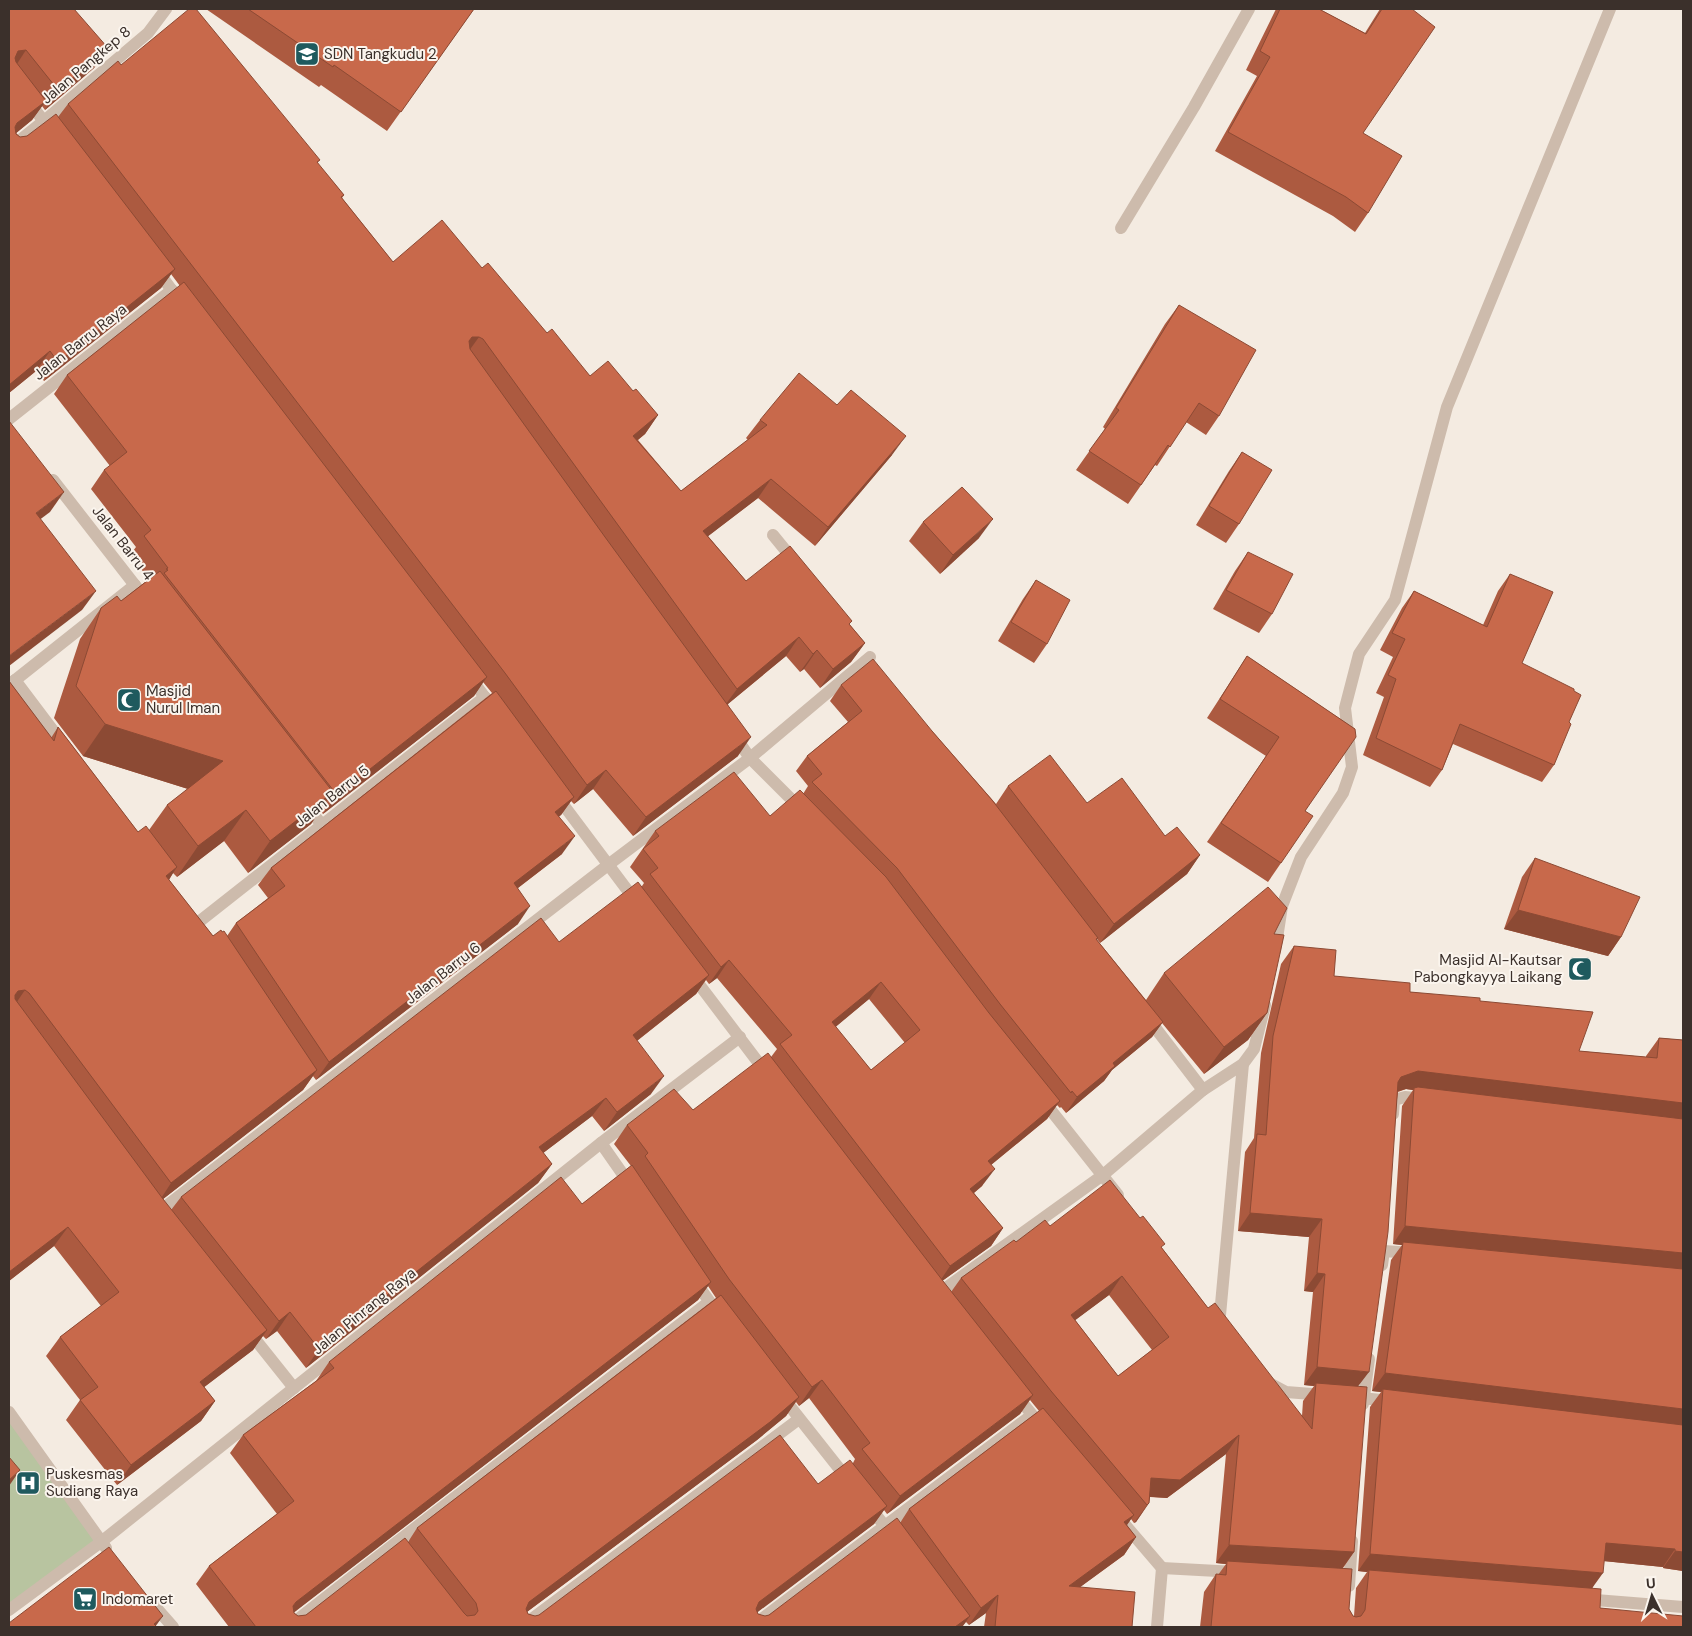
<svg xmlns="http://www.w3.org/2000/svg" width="1692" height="1636" viewBox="0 0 1692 1636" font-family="'DM Sans',sans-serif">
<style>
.green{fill:#b8c4a0}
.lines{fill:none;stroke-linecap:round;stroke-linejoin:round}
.minor{stroke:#cdbbac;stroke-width:12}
.wall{fill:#ac5a40;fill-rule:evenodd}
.shaded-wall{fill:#8c4a34}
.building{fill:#c8694b;stroke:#8c4a34;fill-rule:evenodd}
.labels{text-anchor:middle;stroke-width:4;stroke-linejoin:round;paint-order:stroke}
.poi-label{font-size:15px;fill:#3b302b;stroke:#fbf5ee;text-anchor:start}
.street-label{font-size:15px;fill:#3b302b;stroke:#fbf5ee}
</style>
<rect width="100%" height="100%" fill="#f4ebe1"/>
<!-- green -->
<polygon class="green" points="9,1412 101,1542 9,1610"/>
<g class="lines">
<!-- minor -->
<g class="minor">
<polyline points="9,77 54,134"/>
<polyline points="9,149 44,121 148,33 166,9"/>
<polyline points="1121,228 1194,107 1249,9"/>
<polyline points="157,270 182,304"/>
<polyline points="9,419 172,290"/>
<polyline points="53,480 148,602"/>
<polyline points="773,535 795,562"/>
<polyline points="469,676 496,712"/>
<polyline points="15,680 64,745"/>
<polyline points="9,685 135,585"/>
<polyline points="734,735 750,758 803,811"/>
<polyline points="556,795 637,903"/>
<polyline points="306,805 322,825"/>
<polyline points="200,921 485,697"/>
<polyline points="1275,951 1282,906 1301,857 1343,793 1352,767 1345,708 1359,654 1395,600 1447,407 1610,9"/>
<polyline points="692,975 767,1074"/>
<polyline points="1147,1017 1203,1090"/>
<polyline points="1042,1099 1118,1195"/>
<polyline points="1393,1114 1394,1100 1405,1097 1425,1099"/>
<polyline points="601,1143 631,1186"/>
<polyline points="156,1214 608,865 750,758 870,657"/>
<polyline points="1382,1265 1384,1251 1412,1253"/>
<polyline points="694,1280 720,1316"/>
<polyline points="936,1295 1103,1175 1203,1090 1243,1064 1254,1049 1265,1005"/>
<polyline points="1219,1326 1243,1064"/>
<polyline points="247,1329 294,1388"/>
<polyline points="1267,1382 1286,1392 1325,1395"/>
<polyline points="1015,1394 1044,1429"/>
<polyline points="781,1395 849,1481"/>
<polyline points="1350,1397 1392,1401"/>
<polyline points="1363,1404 1369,1359"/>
<polyline points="9,1412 106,1548"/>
<polyline points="868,1505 896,1540"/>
<polyline points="1126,1526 1162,1568"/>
<polyline points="1162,1568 1236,1572"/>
<polyline points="1349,1586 1352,1541"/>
<polyline points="1583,1599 1683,1607"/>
<polyline points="151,1602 173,1627"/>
<polyline points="9,1610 101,1542 601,1143 740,1037"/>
<polyline points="288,1627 393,1545 709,1302"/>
<polyline points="521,1627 799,1419"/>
<polyline points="751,1627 1032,1415"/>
<polyline points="1157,1627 1162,1568"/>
</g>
</g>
<!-- wall -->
<g class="wall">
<path d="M9,9L108,48L94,68L45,110L42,106L32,120L16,133L20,137L27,136L58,117L68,104L121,65L320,160L317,163L344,195L342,198L393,262L482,268L590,376L633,391L658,415L645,434L638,440L681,491L748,440L746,438L760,420L892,455L815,546L758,498L708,536L746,581L850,625L865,643L851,662L820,688L804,669L800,672L786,656L728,704L738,756L633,836L593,789L574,804L571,801L561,815L559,816L562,854L518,888V924L316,1080L313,1076L303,1090L163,1199L171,1210L181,1197L642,886L644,883L630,867L655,831L770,816L803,794L808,786L796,771L807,756L848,722L830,701L841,685L932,731L996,804L1008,786L1087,803L1165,836L1200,855L1187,874L1100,943L1097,939V940L1146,1000L1164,973L1274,934L1267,1013L1248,1040L1204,1074L1162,1023L1152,1037L1112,1070L1104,1081L1066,1113L1061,1107L1060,1108L1057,1105L1047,1119L991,1165L982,1186L974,1193L1003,1228L991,1246L942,1281L951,1292L961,1278L1016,1242L1050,1226L1162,1248L1208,1308L1302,1416L1303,1401L1314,1386L1304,1385L1313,1292L1304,1291L1309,1237L1238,1231L1245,1152L1254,1138L1261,1053L1281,964L1294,946L1334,976L1410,992L1480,1001L1579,1051L1646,1057V1056L1659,1038L1683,1040V1571L1663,1568V1567L1604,1561L1592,1589L1600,1608L1683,1627H1200L1204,1592L1216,1574L1218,1575L1226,1564L1216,1563L1226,1454L1167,1498L1150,1497L1149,1503L1136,1522L1134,1523L1131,1519L1127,1525L1136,1537L1124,1555L1080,1587L1132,1627H984L986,1613L969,1625L966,1622L962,1627H229L196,1584L209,1566L277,1514L230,1453L243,1435L316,1381L329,1362L582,1204L631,1166L614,1144L627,1125L693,1110L771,1057L777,1049L717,978L709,984L706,980L696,994L637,1041L651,1094L604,1131L592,1116L543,1153L552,1164L538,1183L306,1368L277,1331L266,1339L263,1336L253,1350L204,1387L215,1401L201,1421L117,1485L66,1420L80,1400L46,1356L60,1337L101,1306L54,1246L9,1281V681L51,738L58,727L138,832L149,830L167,805L188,789L83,756L54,718L80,639L101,608L121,601L149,579L130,555L136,547L91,489L104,470L110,466L54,394L67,375L180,286L171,274L161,288L44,381L36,371L9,393ZM483,682L492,693L271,868L258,885L268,898L236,923L227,936H213L169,880L173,873L177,877L224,841L248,873L311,824L320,810L323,814L474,696ZM869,999L905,1043L871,1070L835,1027ZM1406,1089L1413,1090L1402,1106L1393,1244L1402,1245L1391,1260L1372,1391L1381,1392L1370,1407L1358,1571L1367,1572L1356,1588L1354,1616H1353L1349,1609L1343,1568L1354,1552L1358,1386L1398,1092ZM708,1286L716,1298L417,1528L408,1542L306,1615L298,1616L294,1613V1612L698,1300ZM1109,1295L1152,1350L1118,1376L1075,1320ZM809,1398L855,1459L853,1463L818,1484L539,1615L535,1616L528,1614L527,1612L757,1440L786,1416L796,1402L799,1406ZM1030,1400L1039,1411L909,1509L900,1523L769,1615L765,1616L758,1614L757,1612L874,1524L884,1510L887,1514L1020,1414Z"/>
<polygon points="206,9 474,9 387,131 321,85 319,87"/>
<polygon points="1276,9 1319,9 1365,33 1380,9 1412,9 1363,133 1368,213 1355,232 1333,216 1215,151 1257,76 1246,70"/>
<polygon points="1179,305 1219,416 1206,435 1186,422 1157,466 1155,465 1128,504 1076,470 1105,429 1103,427 1165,324"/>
<polygon points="1242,452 1239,524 1226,543 1196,525 1229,471"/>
<polygon points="923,522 979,538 940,574 909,541"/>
<polygon points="1248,552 1272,614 1259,633 1213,609 1235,571"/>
<polygon points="1510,574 1522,663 1569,722 1554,765 1542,782 1453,744 1442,770 1430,787 1363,755 1384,697 1376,693 1393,657 1380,650 1402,608 1414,591 1483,625 1498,591"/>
<polygon points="1036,580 1047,644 1034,663 998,641 1023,599"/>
<polygon points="1247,656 1355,729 1305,811 1281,863 1268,882 1207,842 1266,756 1207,718"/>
<polygon points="1535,858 1621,937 1608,956 1504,929 1522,877"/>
</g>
<!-- shaded-wall -->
<g class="shaded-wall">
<polygon points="108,48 94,68 45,110 58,90"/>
<polygon points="26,50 13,70 9,70 18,51"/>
<polygon points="46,101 32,120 9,139 17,123"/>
<polygon points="175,269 161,288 44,381 58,362"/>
<polygon points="472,337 479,337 466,355 459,356"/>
<polygon points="50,351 36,371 9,393 9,385"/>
<polygon points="658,415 645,434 620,454 633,436"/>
<polygon points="906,436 892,455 815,546 828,527"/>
<polygon points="771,479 758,498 690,550 703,531"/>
<polygon points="64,492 50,512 22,533 36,513"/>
<polygon points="993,519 979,538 940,574 953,555"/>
<polygon points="96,591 82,610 9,666 9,656"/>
<polygon points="799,637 786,656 723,708 737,689"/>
<polygon points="865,643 851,662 820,688 833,669"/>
<polygon points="817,650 804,669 800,672 813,654"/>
<polygon points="487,677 474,696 323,814 337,795"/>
<polygon points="105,724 223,761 201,793 83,756"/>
<polygon points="751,737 738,756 633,836 646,817"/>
<polygon points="606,770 593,789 574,804 587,785"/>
<polygon points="333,792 311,824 248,873 270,841"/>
<polygon points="574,797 561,815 543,830 555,812"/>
<polygon points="246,810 224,841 177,877 198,846"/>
<polygon points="575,836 562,854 501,901 514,883"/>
<polygon points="1200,855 1187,874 1100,943 1114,924"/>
<polygon points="177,867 164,887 166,876"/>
<polygon points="530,906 518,924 316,1080 329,1062"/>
<polygon points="1518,910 1621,937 1608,956 1504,929"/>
<polygon points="729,960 717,978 709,984 721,967"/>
<polygon points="709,975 696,994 620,1054 633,1035"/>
<polygon points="881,982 869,999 820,1040 832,1022"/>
<polygon points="25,990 12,1009 9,1004 18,991"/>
<polygon points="1267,1013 1248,1040 1204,1074 1224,1047"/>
<polygon points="1163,1022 1152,1037 1112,1070 1104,1081 1066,1113 1077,1097 1113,1063"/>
<polygon points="317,1070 303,1090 158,1203 171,1183"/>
<polygon points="1418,1071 1683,1103 1683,1122 1414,1088 1413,1090 1406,1089 1388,1094 1401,1077"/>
<polygon points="664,1076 651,1094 604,1131 617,1112"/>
<polygon points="606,1098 592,1116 526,1166 539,1147"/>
<polygon points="1060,1101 1047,1119 975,1178 988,1161"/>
<polygon points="552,1164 538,1183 306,1368 319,1349"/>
<polygon points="995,1169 982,1186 958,1206 970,1189"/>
<polygon points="1250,1213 1322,1219 1309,1237 1238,1231"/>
<polygon points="1405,1226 1683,1253 1683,1272 1403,1242 1402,1245 1393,1244"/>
<polygon points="68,1227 54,1246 9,1281 9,1272"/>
<polygon points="1003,1228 991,1246 938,1284 950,1266"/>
<polygon points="1317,1273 1325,1274 1313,1292 1304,1291"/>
<polygon points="1122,1276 1109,1295 1058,1333 1071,1315"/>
<polygon points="711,1282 698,1300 283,1621 296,1602"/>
<polygon points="290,1312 277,1331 266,1339 279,1321"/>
<polygon points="267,1330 253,1350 186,1401 200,1382"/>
<polygon points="1317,1367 1369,1372 1356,1389 1316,1383 1314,1386 1304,1385"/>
<polygon points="1385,1373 1683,1409 1683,1428 1383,1389 1381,1392 1372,1391"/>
<polygon points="822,1380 809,1398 799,1406 812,1387"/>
<polygon points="1033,1395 1020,1414 887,1514 900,1496"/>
<polygon points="799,1397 786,1416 757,1440 516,1620 529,1602"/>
<polygon points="215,1401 201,1421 117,1485 131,1465"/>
<polygon points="1239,1435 1226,1454 1167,1498 1140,1496 1151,1478"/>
<polygon points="20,1470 9,1486 9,1480"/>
<polygon points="1149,1503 1136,1522 1134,1523 1147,1505"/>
<polygon points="887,1506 874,1524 746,1621 759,1602"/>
<polygon points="1134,1515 1121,1533 1124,1522"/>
<polygon points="1136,1537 1124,1555 1057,1604 1069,1586"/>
<polygon points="1606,1543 1675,1549 1663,1567 1593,1560"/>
<polygon points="1229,1545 1354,1552 1341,1570 1227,1561 1226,1564 1216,1563"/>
<polygon points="1675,1551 1683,1552 1683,1571 1663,1568"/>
<polygon points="1370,1554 1603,1573 1590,1591 1369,1570 1367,1572 1358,1571"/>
<polygon points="998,1595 986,1613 969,1625 981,1608"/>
<polygon points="163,1616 155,1627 154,1624"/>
<polygon points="970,1616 962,1627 955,1627"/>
</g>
<!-- building -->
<g class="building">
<polygon points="9,9 74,9 108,48 58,90 26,50 18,51 15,58 16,62 46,101 17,123 15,127 16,134 20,137 27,136 56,114 175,269 58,362 50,351 9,385"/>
<polygon points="189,9 196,9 320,160 317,162 344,195 341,197 393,262 442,220 482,268 488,263 547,333 552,329 590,376 608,361 633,391 636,389 658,415 633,436 681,491 767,425 760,420 799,373 837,405 851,390 906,436 828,527 771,479 703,531 746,581 790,546 852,621 849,624 865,643 833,669 817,650 813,654 799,637 737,689 483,339 479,337 472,337 469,341 470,349 605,537 751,737 646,817 606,770 587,785 505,673 68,104 118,61 121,65"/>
<polygon points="248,9 474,9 401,112 334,65 333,67"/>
<polygon points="1280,9 1319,9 1366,34 1382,9 1412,9 1435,27 1363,133 1402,156 1368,213 1346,197 1228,132 1270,57 1260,51"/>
<polygon points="184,282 487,677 337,795 164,573 168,570 166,569 168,568 144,536 151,530 104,470 127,452 67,375"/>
<polygon points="1179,305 1256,350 1219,416 1199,403 1170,447 1168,445 1141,485 1089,451 1119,410 1116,408"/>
<polygon points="9,421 64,492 36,513 96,591 9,656"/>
<polygon points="1242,452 1272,470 1239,524 1209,506"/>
<polygon points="962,487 993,519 953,555 923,522"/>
<polygon points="1248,552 1293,574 1272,614 1226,590"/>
<polygon points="160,571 333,792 270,841 246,810 198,846 167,805 223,761 105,724 76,686 101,608 117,596 121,601"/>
<polygon points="1510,574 1553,592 1522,663 1574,689 1574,691 1581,695 1569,722 1571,724 1554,765 1460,724 1442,770 1376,738 1396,679 1388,675 1405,639 1392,633 1414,591 1487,627"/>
<polygon points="1036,580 1070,600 1047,644 1011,622"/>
<polygon points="1247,656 1355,729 1356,737 1305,811 1313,816 1281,863 1221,823 1279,737 1220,699"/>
<polygon points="873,659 932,731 992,800 1098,938 1096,939 1163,1022 1113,1063 1115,1066 1077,1097 1072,1091 1071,1093 1000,1004 897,868 812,782 822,774 807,756 862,711 841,685"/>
<polygon points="9,681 54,741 58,727 138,832 146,826 177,867 166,876 213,936 221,930 222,932 224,931 317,1070 171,1183 29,993 25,990 18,991 15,995 15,999 163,1199 267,1330 200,1382 215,1401 131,1465 80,1400 98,1387 60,1337 119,1292 68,1227 9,1272"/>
<polygon points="496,691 574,797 555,812 575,836 514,883 530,906 329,1062 236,923 285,886 271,868"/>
<polygon points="1050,755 1087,803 1122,778 1165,836 1177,827 1200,855 1114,924 1008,786"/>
<path d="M734,772L770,816L800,790L886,877L989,1013L1060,1101L988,1161L995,1169L970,1189L1003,1228L950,1266L780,1044L792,1035L729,960L721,967L650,874L658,868L643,849L659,836L655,831ZM881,982L920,1030L871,1070L832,1022Z"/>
<polygon points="1535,858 1640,897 1621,937 1518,910"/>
<polygon points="638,882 709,975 633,1035 664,1076 617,1112 606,1098 539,1147 552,1164 319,1349 290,1312 279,1321 181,1197 541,918 559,942"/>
<polygon points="1268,887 1287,908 1274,934 1284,935 1267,1013 1224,1047 1164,973"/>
<polygon points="1294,946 1336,950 1334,976 1410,983 1410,992 1480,998 1480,1001 1593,1012 1579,1051 1657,1058 1659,1038 1683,1040 1683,1103 1418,1071 1401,1077 1398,1082 1388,1232 1369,1372 1317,1367 1325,1274 1317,1273 1322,1219 1250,1213 1257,1134 1266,1135 1273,1036"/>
<polygon points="768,1053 943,1281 1033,1395 900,1496 862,1449 870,1443 822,1380 812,1387 729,1279 645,1156 648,1153 627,1125 674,1089 693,1110"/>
<polygon points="1418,1087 1683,1119 1683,1253 1405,1226 1414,1088"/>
<polygon points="632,1165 711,1282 296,1602 293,1606 294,1613 298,1616 306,1615 405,1538 464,1613 467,1616 475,1615 478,1611 476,1603 417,1528 721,1295 799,1397 770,1422 529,1602 526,1609 528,1614 535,1616 539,1615 780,1435 818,1484 850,1460 887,1506 759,1602 756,1609 758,1614 765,1616 769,1615 897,1518 970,1616 955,1627 256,1627 209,1566 294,1501 243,1435 334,1368 329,1362 561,1177 582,1204"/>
<path d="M1110,1180L1140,1218L1143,1216L1165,1244L1161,1247L1208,1308L1215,1303L1312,1429L1316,1383L1367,1387L1354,1552L1229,1545L1239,1435L1180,1480L1151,1478L1149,1503L1147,1505L1051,1391L961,1278L1014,1240L1016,1242L1045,1220L1050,1226ZM1122,1276L1169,1337L1118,1376L1071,1315Z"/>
<polygon points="1403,1242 1683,1269 1683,1409 1385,1373"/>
<polygon points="1383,1389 1683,1425 1683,1552 1675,1551 1675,1549 1606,1543 1603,1573 1370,1554"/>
<polygon points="1043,1408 1134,1515 1124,1522 1136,1537 1069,1586 1135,1592 1132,1627 995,1627 998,1595 981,1608 909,1509"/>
<polygon points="9,1457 20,1470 9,1480"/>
<polygon points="109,1547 163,1616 154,1624 157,1627 9,1627 9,1623"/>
<polygon points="1227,1561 1352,1569 1349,1609 1353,1616 1356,1617 1361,1616 1365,1610 1369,1570 1601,1589 1600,1608 1683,1616 1683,1627 1211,1627 1216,1574 1226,1575"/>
</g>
<!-- icons -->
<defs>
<symbol id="school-square" viewBox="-11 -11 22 22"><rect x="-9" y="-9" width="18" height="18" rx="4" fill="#1f5a5e" stroke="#fbf5ee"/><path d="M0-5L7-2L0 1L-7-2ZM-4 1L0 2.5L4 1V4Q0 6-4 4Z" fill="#fff"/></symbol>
<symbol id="mosque-square" viewBox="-11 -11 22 22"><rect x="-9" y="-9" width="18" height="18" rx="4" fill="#1f5a5e" stroke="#fbf5ee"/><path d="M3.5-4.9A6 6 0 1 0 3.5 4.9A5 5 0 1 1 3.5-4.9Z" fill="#fff"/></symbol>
<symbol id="hospital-square" viewBox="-11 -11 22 22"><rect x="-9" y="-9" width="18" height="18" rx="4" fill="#1f5a5e" stroke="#fbf5ee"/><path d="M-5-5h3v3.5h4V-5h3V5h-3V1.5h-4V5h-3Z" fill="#fff"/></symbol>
<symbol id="supermarket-square" viewBox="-11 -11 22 22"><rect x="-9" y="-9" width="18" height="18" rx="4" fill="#1f5a5e" stroke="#fbf5ee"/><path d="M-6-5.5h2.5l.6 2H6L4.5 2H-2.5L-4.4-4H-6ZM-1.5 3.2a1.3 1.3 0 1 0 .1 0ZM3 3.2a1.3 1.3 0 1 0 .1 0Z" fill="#fff"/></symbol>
</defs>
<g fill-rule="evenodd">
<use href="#school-square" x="293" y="40" width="28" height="28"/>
<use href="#mosque-square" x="115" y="686" width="28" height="28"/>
<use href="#mosque-square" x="1566" y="955" width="28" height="28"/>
<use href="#hospital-square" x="14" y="1469" width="28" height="28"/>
<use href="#supermarket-square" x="71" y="1585" width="28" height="28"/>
</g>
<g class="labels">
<!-- poi labels -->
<g class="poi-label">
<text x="324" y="59">SDN Tangkudu 2</text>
<text x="146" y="696">Masjid<tspan x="146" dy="17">Nurul Iman</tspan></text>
<text x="1562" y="965" text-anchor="end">Masjid Al-Kautsar<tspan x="1562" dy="17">Pabongkayya Laikang</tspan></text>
<text x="46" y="1479">Puskesmas<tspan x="46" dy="17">Sudiang Raya</tspan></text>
<text x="102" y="1604">Indomaret</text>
</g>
<!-- street labels -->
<g class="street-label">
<text transform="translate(86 65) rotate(-40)" y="5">Jalan Pangkep 8</text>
<text transform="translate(80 342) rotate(-38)" y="5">Jalan Barru Raya</text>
<text transform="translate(123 543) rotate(52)" y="5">Jalan Barru 4</text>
<text transform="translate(332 796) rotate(-38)" y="5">Jalan Barru 5</text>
<text transform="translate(443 973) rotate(-38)" y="5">Jalan Barru 6</text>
<text transform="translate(364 1311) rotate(-39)" y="5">Jalan Pinrang Raya</text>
</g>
</g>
<!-- border -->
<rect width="1692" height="1636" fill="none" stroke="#3b302b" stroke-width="20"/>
<!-- north arrow -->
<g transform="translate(1652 1596) rotate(355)" stroke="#fbf5ee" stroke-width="4" paint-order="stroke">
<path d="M0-4L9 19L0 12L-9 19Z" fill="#3b302b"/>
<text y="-8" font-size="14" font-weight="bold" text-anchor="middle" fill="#3b302b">U</text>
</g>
</svg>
